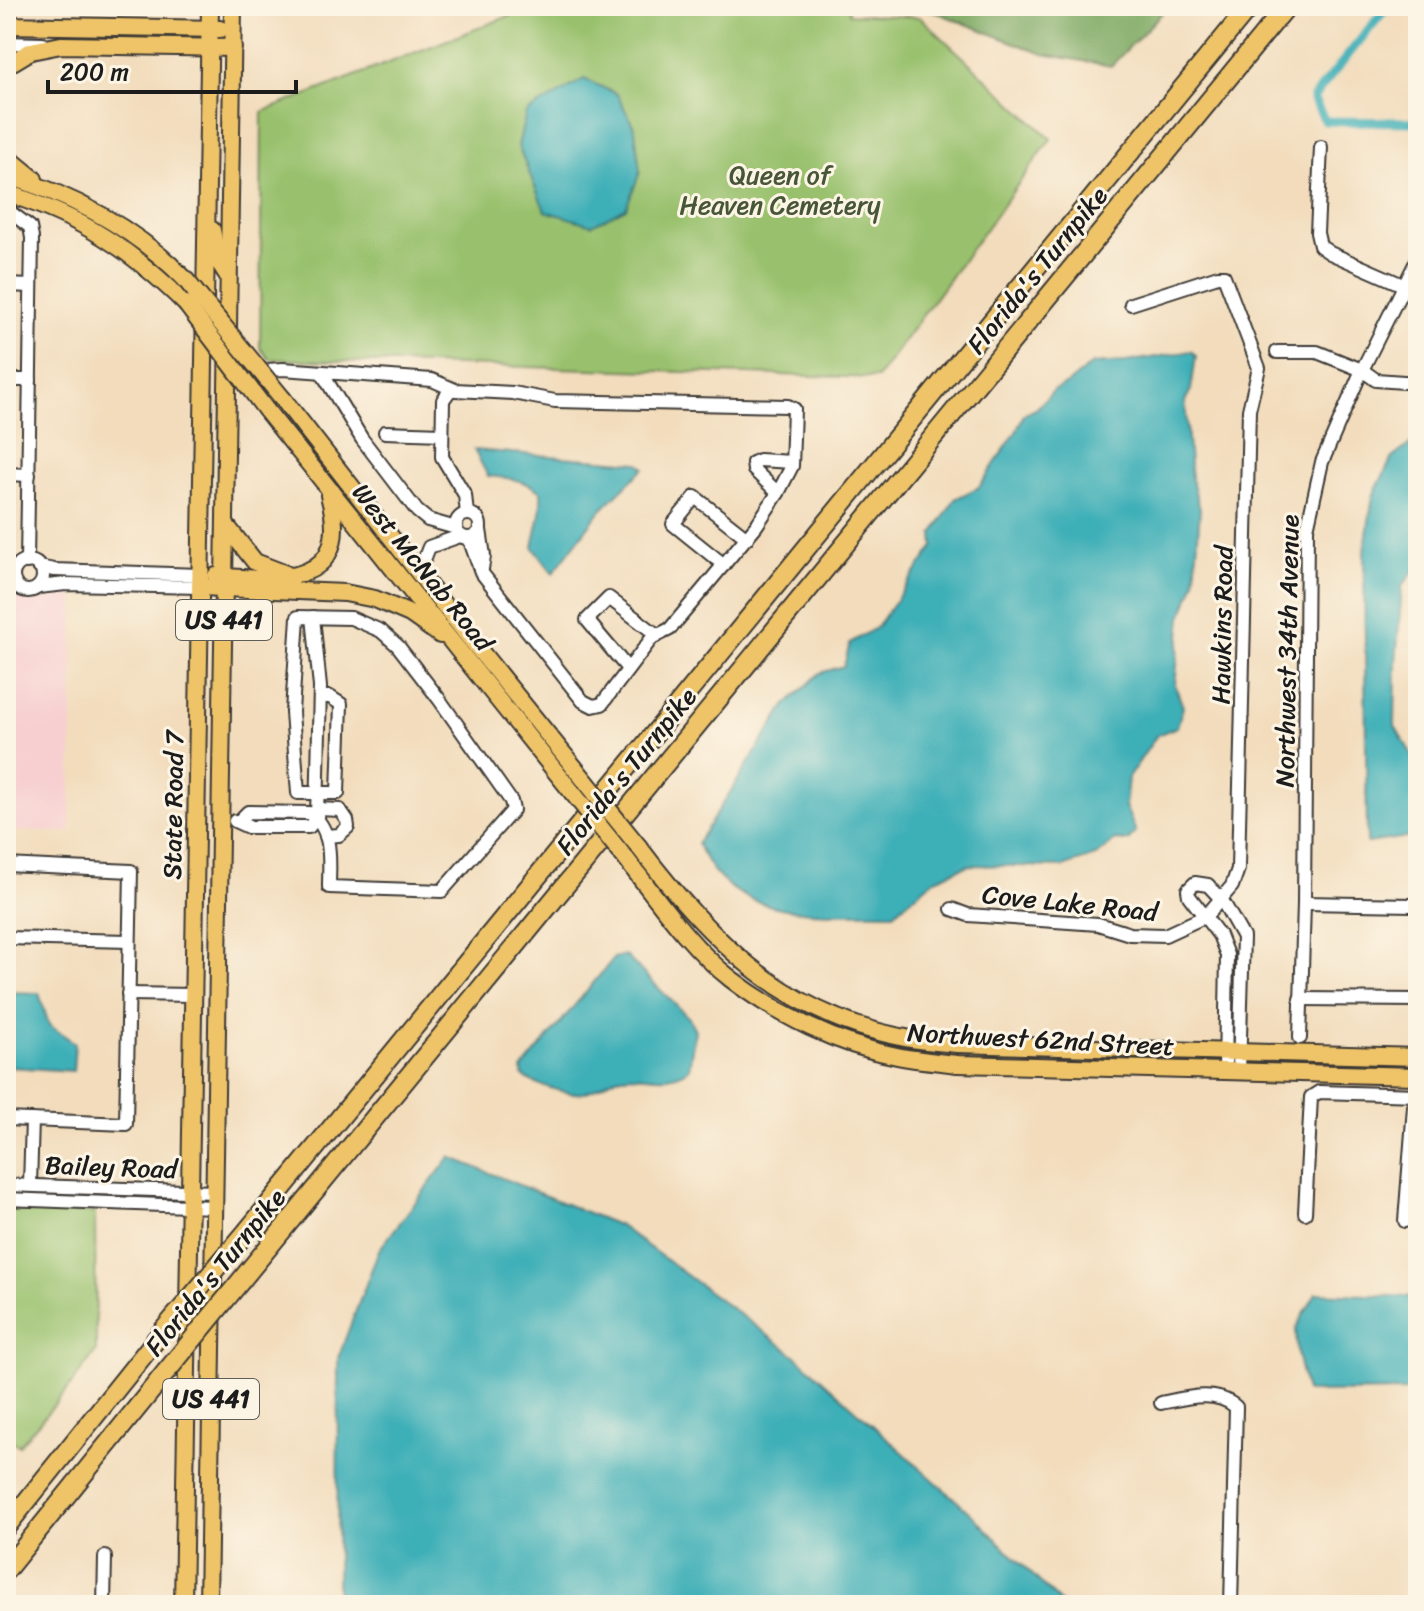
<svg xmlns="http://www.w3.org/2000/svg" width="1424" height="1611" viewBox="0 0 1424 1611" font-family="Sriracha,sans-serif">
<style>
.built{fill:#f7cfd1}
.green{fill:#99c16d;stroke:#5a6e44;stroke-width:2}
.forest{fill:#7aa760;stroke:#4b623e;stroke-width:2}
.water{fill:#3eafb7;stroke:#2d666a;stroke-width:2}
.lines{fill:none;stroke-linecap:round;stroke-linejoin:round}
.canal{stroke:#3eafb7;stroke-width:9}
.minor-casing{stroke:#3c3934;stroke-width:16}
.major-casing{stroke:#3c3934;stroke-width:20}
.highway-casing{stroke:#3c3934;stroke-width:22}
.minor{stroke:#fff;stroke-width:12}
.major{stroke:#efc469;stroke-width:16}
.highway{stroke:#efc469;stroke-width:18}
.major-bridge-casing{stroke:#3c3934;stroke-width:20;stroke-linecap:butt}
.highway-bridge-casing{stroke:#3c3934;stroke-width:22;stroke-linecap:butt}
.major-bridge{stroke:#efc469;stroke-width:16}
.highway-bridge{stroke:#efc469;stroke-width:18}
.labels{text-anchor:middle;stroke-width:6;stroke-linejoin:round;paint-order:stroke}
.shield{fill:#fcf5e5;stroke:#5f5d58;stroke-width:2}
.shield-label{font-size:24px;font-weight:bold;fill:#1c1c1c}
.park-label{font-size:26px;fill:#485638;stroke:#fcf5e5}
.street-label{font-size:26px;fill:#1c1c1c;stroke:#fcf5e5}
</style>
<rect width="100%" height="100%" fill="#fcf5e5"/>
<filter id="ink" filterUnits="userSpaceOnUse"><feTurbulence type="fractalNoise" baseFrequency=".0125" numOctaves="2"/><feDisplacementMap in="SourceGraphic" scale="16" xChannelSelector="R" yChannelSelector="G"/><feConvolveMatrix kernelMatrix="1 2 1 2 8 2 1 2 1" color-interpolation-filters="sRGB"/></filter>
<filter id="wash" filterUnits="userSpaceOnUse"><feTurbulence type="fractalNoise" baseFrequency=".006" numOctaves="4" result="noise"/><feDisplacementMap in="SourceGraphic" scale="32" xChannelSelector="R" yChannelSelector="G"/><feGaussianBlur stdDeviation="1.8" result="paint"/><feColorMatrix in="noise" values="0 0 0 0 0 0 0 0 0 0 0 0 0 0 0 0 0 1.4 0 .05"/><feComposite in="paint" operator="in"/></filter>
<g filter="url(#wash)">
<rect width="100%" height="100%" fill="#f2dcbc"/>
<!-- built -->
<polygon class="built" points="6,591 74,593 70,832 6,830"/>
<!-- green -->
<g class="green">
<polygon points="517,6 848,6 849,14 920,17 1051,139 877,378 269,359 260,348 262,112 517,13"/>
<polygon points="6,1210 95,1213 96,1351 68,1389 19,1446 6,1436"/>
</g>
<!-- forest -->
<polygon class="forest" points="920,6 1169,6 1111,66 1043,54"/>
<!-- water -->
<g class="water">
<polygon points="584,79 617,94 635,129 640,172 626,208 592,225 545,211 518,146 526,113"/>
<path d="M1191,351L1196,356L1191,390L1185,401L1191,477L1200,509L1195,581L1182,617L1175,685L1183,707L1177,727L1157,735L1128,778L1125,806L1136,832L1128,841L1115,840L1098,855L1063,867L968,865L935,879L894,913C837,911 759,922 717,875C709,867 703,854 697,844L785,706L820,673L844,666L850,643L877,627L934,546L933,534L955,499L979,487L1016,432L1024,414L1036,409L1054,390L1066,385L1092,364L1126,362Z"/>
<polygon points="1412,443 1418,443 1418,565 1402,587 1396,663 1395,726 1418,765 1418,839 1408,837 1367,843 1364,552 1373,496 1392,458"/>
<path d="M474,450L639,463L644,468L601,510L553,573L533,547C537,526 542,514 541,492C524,479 508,478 488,476Z"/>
<path d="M625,955L689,1018L695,1030L689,1069C665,1085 648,1072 622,1076C608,1079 596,1091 582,1093C569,1095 532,1084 523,1076L522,1069L614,958Z"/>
<polygon points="7,992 39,993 49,1025 75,1043 73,1071 9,1067"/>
<polygon points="450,1157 620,1226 796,1356 968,1511 1063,1605 337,1605 338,1358 379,1250"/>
<polygon points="1316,1293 1418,1297 1418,1391 1306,1392 1297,1353 1296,1328"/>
</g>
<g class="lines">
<!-- canal -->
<polyline class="canal" points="1388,6 1313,98 1325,121 1418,122"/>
</g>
</g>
<g filter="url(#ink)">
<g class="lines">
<defs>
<g id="minor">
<polyline points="6,43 43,44"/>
<polyline points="1321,147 1317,233 1320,246 1330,253 1405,286 1418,288"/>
<polyline points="6,209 30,227 32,238 27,562"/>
<polyline points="6,285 31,286"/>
<polyline points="1277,352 1317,352 1362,370 1376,380 1418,383"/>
<polyline points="230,372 283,369 432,380 455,390 513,393 555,401 788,406 794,409 792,466 778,493 756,526 670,629 652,638 602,704 593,706 583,701 481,572 469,538"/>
<polyline points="322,373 362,439 417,511 428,520 456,528"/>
<polyline points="6,380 30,380"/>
<polyline points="451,389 443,400 442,457 465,495 467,514"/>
<polyline points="385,432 442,434"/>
<polyline points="6,474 29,475"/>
<polyline points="778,493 754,470 753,463 759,460 792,462"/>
<circle cx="468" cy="526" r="12"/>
<polyline points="480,530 484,556 482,569"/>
<circle cx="28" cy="576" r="15"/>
<polyline points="724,565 673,524 695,497 747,538"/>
<polyline points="39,567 54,570 200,575"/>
<polyline points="419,573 429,547 460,536"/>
<polyline points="38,587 66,584 200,587"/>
<polyline points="628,669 587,620 609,598 657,635"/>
<polyline points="318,809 340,810 347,820 348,827 339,835 326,836"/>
<polyline points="235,821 248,827 309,827 317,817 320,687 313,617"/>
<path d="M239,821L248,812L309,813C334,828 329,862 329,887L442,891L513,810L511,801L439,699L398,646L381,631L351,618L298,617L292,712L298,793H338L341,704L330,697H320"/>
<polyline points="6,865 131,871 126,1124 6,1119"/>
<polyline points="1304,903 1413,905"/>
<polyline points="952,909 968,915 1098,924 1130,934 1165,935 1206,916 1232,886 1238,869 1249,410 1259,368 1224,276 1218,276 1131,304"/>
<polyline points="6,938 129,941"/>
<polyline points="128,994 193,995"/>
<polyline points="1300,999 1418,1000"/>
<polyline points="1300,1038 1304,903 1307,529 1322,462 1362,370 1418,258"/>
<polyline points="1225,1071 1227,955 1219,935 1189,896 1188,890 1195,883 1208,885 1222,900 1243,937 1239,1071"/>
<polyline points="6,1185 214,1192"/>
<polyline points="30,1185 32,1120"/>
<polyline points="6,1199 214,1207"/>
<polyline points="1305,1213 1311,1097 1319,1092 1418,1095"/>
<polyline points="1405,1221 1415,1094"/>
<path d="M1161,1403C1185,1398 1216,1389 1236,1407L1231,1605"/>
<polyline points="104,1605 105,1557"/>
</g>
<g id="major">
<polyline points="6,25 220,29"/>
<polyline points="6,66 31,51 61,45 233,48"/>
<polyline points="6,156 34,179"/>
<path d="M6,175C74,196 135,228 185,279"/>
<path d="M6,193C82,217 130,249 186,304"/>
<polyline points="212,230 217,259 228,276"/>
<polyline points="283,399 472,641 587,783"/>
<polyline points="266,410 572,792"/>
<polyline points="225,524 255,562 286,574"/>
<path d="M216,576C280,582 354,586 329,495"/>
<polyline points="200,587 345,593 375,599 410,614 440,635"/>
<path d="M639,847C707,937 781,1012 896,1036C916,1041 937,1042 957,1044L1418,1057"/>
<path d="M626,859C658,900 690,947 731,979C778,1015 838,1045 897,1056C917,1060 938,1062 958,1064L1418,1076"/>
<polyline points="183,1605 210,6"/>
<polyline points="208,1605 233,6"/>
</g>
<g id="highway">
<polyline points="248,1230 1250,6"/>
<polyline points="248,1272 1287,6"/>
<polyline points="6,1527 162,1332"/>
<polyline points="6,1570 166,1372"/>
</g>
</defs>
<!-- minor casing -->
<use href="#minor" class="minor-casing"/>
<!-- major casing -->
<use href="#major" class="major-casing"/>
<!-- highway casing -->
<use href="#highway" class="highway-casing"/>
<!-- minor -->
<use href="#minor" class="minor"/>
<!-- major -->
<use href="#major" class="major"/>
<!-- highway -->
<use href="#highway" class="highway"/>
<defs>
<g id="major-bridge">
<polyline points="185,279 283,399"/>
<polyline points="186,304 266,410"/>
<polyline points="587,783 639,847"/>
<polyline points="572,792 626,859"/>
</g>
<g id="highway-bridge">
<polyline points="162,1332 248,1230"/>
<polyline points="166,1372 248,1272"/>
</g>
</defs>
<!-- major-bridge casing -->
<use href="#major-bridge" class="major-bridge-casing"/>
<!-- highway-bridge casing -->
<use href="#highway-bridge" class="highway-bridge-casing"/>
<!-- major-bridge -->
<use href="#major-bridge" class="major-bridge"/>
<!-- highway-bridge -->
<use href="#highway-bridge" class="highway-bridge"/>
</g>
</g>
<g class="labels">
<!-- shield labels -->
<g class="shield">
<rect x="176" y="600" width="96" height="40" rx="6"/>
<rect x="163" y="1379" width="96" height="40" rx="6"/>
</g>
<g class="shield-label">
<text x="224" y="628">US 441</text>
<text x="211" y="1407">US 441</text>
</g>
<!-- park labels -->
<g class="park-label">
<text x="780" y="184">Queen of<tspan x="780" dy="30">Heaven Cemetery</tspan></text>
</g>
<!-- street labels -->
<g class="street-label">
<text transform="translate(1037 270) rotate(-51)" y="9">Florida's Turnpike</text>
<text transform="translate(423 567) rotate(51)" y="9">West McNab Road</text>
<text transform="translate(1222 625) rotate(-89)" y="9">Hawkins Road</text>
<text transform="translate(1287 651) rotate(-89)" y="9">Northwest 34th Avenue</text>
<text transform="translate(626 771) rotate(-51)" y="9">Florida's Turnpike</text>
<text transform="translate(173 805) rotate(-89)" y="9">State Road 7</text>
<text transform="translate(1070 903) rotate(6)" y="9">Cove Lake Road</text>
<text transform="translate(1041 1039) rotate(3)" y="9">Northwest 62nd Street</text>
<text transform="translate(111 1167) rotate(2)" y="9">Bailey Road</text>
<text transform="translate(215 1272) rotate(-51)" y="9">Florida's Turnpike</text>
</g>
</g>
<!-- margin -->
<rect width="1424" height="1611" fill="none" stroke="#fcf5e5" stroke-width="32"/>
<!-- scale -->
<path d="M48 80v12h248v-12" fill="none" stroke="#1c1c1c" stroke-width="4"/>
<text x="60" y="80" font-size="24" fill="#1c1c1c" stroke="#fcf5e5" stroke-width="6" paint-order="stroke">200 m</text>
</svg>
